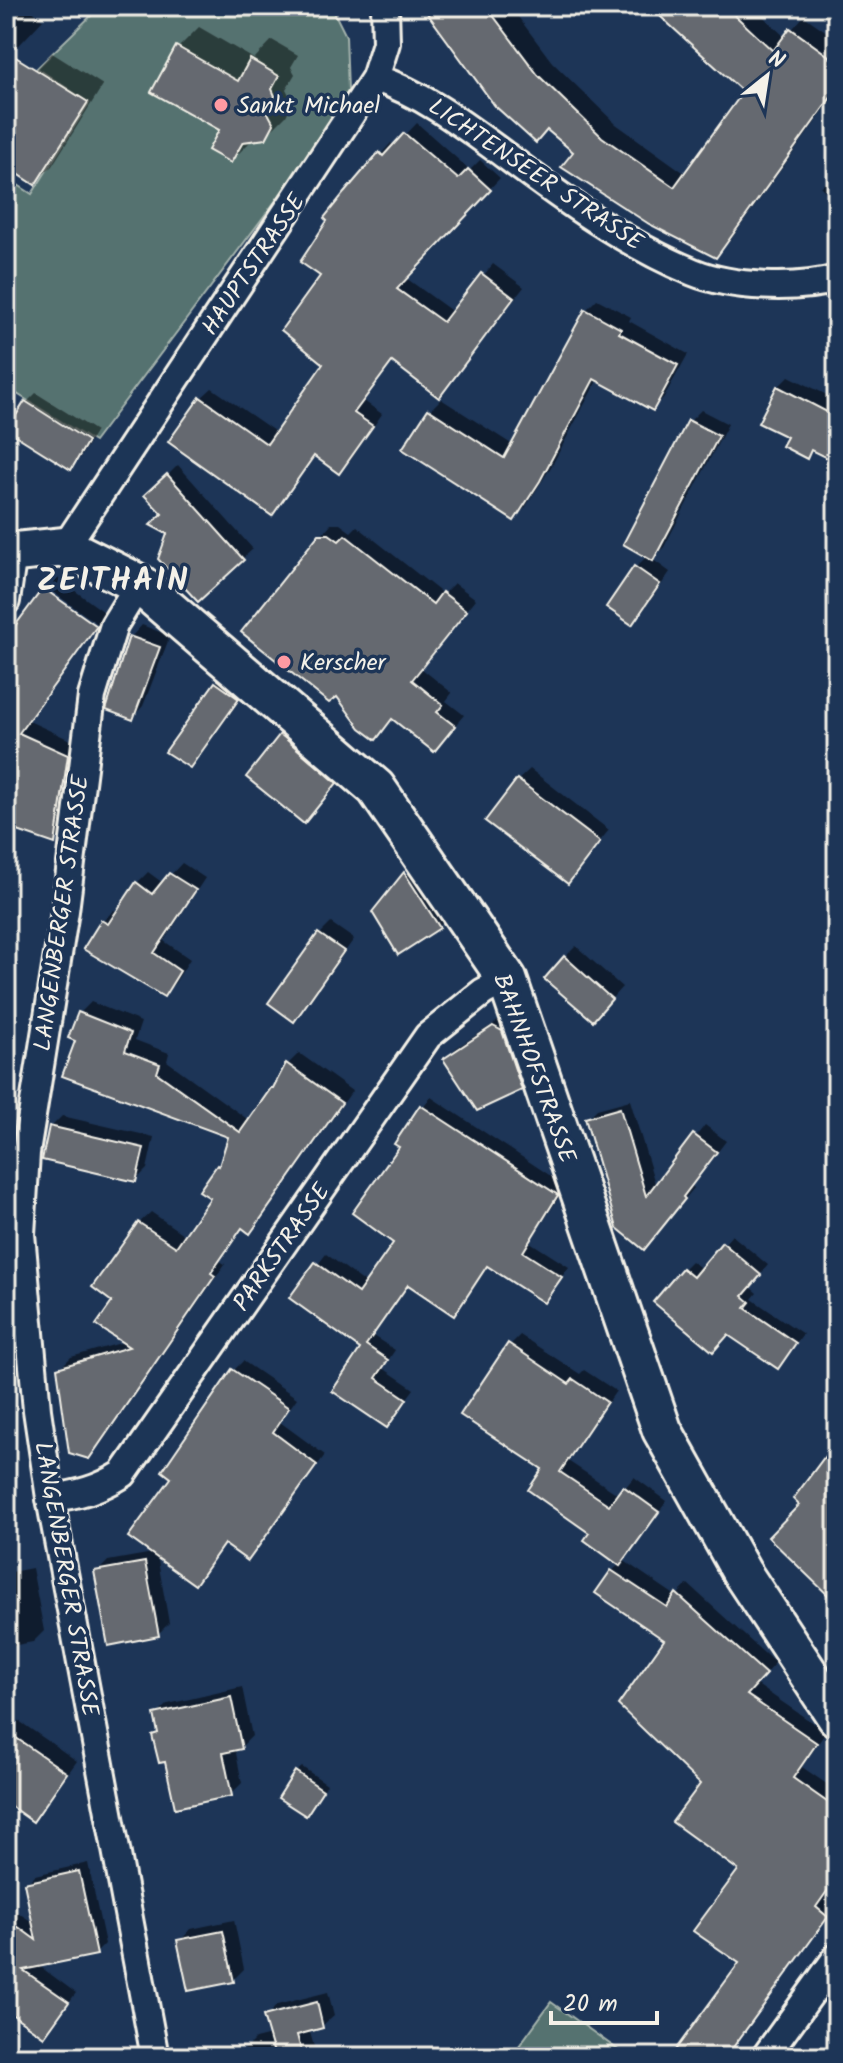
<svg xmlns="http://www.w3.org/2000/svg" width="843" height="2063" viewBox="0 0 843 2063" font-family="Kalam,sans-serif">
<style>
.green{fill:#547270;stroke:#a4b2ac;stroke-width:2}
.shadow{fill:#0007}
.building{fill:#65696f;stroke:#f4f1e8;stroke-width:2}
.lines{fill:none;stroke-linecap:round;stroke-linejoin:round}
.street-casing{stroke:#f4f1e8;stroke-width:32}
.secondary-casing{stroke:#f4f1e8;stroke-width:44}
.street{stroke:#1d3557;stroke-width:26}
.secondary{stroke:#1d3557;stroke-width:38}
.poi-dot{fill:#ff9aa2;stroke:#1d3557;stroke-width:3}
.labels{text-anchor:middle;stroke-width:7;stroke-linejoin:round;paint-order:stroke}
.poi-label{font-size:24px;fill:#f4f1e8;stroke:#1d3557;text-anchor:start}
.street-label{font-size:24px;fill:#f4f1e8;stroke:#1d3557}
.district-label{font-size:32px;font-weight:bold;letter-spacing:2px;fill:#f4f1e8;stroke:#1d3557}
</style>
<rect width="100%" height="100%" fill="#1d3557"/>
<filter id="ink" filterUnits="userSpaceOnUse"><feTurbulence type="fractalNoise" baseFrequency=".0125" numOctaves="2"/><feDisplacementMap in="SourceGraphic" scale="16" xChannelSelector="R" yChannelSelector="G"/><feConvolveMatrix kernelMatrix="1 2 1 2 8 2 1 2 1" color-interpolation-filters="sRGB"/></filter>
<g filter="url(#ink)">
<!-- green -->
<g class="green">
<polygon points="101,6 331,6 346,36 348,91 304,163 94,442 6,387 6,201 18,185 32,194 89,103 37,68"/>
<polygon points="551,2002 628,2057 511,2057"/>
</g>
<!-- shadow -->
<g class="shadow">
<polygon points="6,6 27,6 43,20 6,59"/>
<polygon points="425,6 510,6 552,62 616,124 686,174 745,92 652,6 752,6 785,37 804,16 837,39 837,92 729,242 716,255 576,151"/>
<polygon points="199,27 254,59 272,40 298,55 291,67 295,74 286,89 293,102 286,116 265,137 252,140 231,161 222,129 178,48"/>
<polygon points="52,53 103,85 52,166 35,182 6,164 6,116 36,70"/>
<polygon points="417,123 470,170 480,160 500,178 406,278 453,312 493,264 524,287 439,396 393,360 364,401 382,414 350,461 339,472 316,455 282,502 272,513 201,398 212,388 277,433 326,363 323,275 345,195 381,154 391,143 395,146"/>
<polygon points="837,171 837,203 821,187"/>
<polygon points="597,299 631,317 629,321 688,354 664,397 653,409 598,379 551,467 525,508 514,519 405,449 430,410 441,399 513,445 586,310"/>
<polygon points="789,376 837,400 837,461 814,449 806,457 789,436 778,387"/>
<polygon points="36,393 96,431 80,458 70,467 26,403"/>
<polygon points="701,410 728,424 664,547 652,559 670,572 643,611 632,622 609,607 636,567 648,555 690,421"/>
<polygon points="178,465 253,549 242,559 169,533 165,514 147,496"/>
<polygon points="331,524 340,524 351,532 357,526 443,594 454,583 476,599 421,668 452,693 446,701 464,715 434,750 393,718 386,727 320,536"/>
<polygon points="56,577 107,614 99,625 46,587"/>
<polygon points="43,590 96,628 29,721 79,744 66,830 54,841 6,825 6,640"/>
<polygon points="142,625 170,636 143,706 132,718 109,709 131,637"/>
<polygon points="228,672 249,687 201,754 189,766 168,751 216,683"/>
<polygon points="293,725 346,771 315,810 281,736"/>
<polygon points="530,769 609,830 567,881 518,780"/>
<polygon points="182,863 205,878 164,941 190,959 175,983 164,994 103,921 114,910 118,912 137,883 148,872 163,883"/>
<polygon points="416,863 450,915 439,926 374,913"/>
<polygon points="331,923 354,939 305,1008 294,1019 271,1003 320,934"/>
<polygon points="576,946 622,987 604,1007 565,957"/>
<polygon points="91,1002 141,1022 135,1040 169,1053 167,1061 250,1121 278,1084 288,1064 299,1053 352,1091 261,1220 250,1231 244,1227 220,1261 225,1264 100,1445 89,1457 59,1369 71,1357 124,1342 115,1301 139,1223 151,1212 186,1236 213,1198 230,1136 78,1040 79,1014"/>
<polygon points="506,1016 532,1077 521,1088 445,1060 456,1048"/>
<polygon points="431,1097 566,1186 530,1242 569,1267 544,1301 489,1265 463,1304 454,1313 410,1284 373,1336 395,1350 383,1368 414,1389 387,1425 363,1349 292,1298 326,1254 367,1284 396,1242 402,1146 397,1143"/>
<polygon points="630,1100 656,1187 705,1125 726,1141 692,1186 694,1188 644,1248 587,1119 597,1109"/>
<polygon points="62,1116 154,1137 147,1169 136,1180 51,1127"/>
<polygon points="732,1235 768,1265 750,1287 757,1293 752,1299 803,1334 778,1366 683,1269 691,1261 702,1269"/>
<polygon points="520,1335 580,1374 584,1370 616,1391 568,1461 619,1495 634,1477 667,1501 623,1560 676,1596 688,1584 775,1663 756,1684 826,1732 802,1767 837,1791 837,1879 825,1896 837,1906 726,2057 672,2057 742,1963 741,1869 702,1783 667,1639 612,1571 620,1564 592,1532 545,1469 510,1345"/>
<polygon points="243,1361 297,1398 280,1422 325,1455 248,1559 225,1543 203,1573 157,1555 169,1623 158,1634 97,1572 108,1561 153,1553 174,1478 164,1471 234,1370"/>
<polygon points="32,1568 44,1631 33,1642 6,1647 6,1573"/>
<polygon points="242,1687 252,1736 241,1747 235,1748 242,1783 231,1794 154,1735 160,1730 157,1715 168,1704"/>
<polygon points="6,1712 77,1761 43,1808 32,1819 6,1801"/>
<polygon points="302,1767 327,1784 311,1808 296,1772"/>
<polygon points="88,1863 105,1944 96,1953 38,1965 76,1993 44,2035 6,2007 6,1905 34,1923 26,1884 35,1875"/>
<polygon points="234,1920 244,1969 233,1980 180,1941 191,1929"/>
<polygon points="328,1992 334,2015 322,2026 309,2029 317,2057 246,2057 244,2050 255,2039 271,2035 266,2017 277,2005"/>
<polygon points="837,2006 837,2023 829,2017"/>
</g>
<!-- building -->
<g class="building">
<polygon points="422,6 486,6 538,75 602,137 674,187 743,92 649,6 725,6 773,51 790,28 837,62 837,89 716,258 649,224 561,167 573,152 547,130 536,143 495,106"/>
<polygon points="176,46 238,81 250,59 279,76 272,89 275,96 267,111 274,124 266,139 243,142 231,163 208,150 219,130 151,92"/>
<polygon points="6,51 88,102 35,185 6,166"/>
<polygon points="404,133 458,179 468,169 491,190 397,289 443,322 481,273 514,298 439,398 392,362 354,413 373,426 339,474 314,456 272,516 168,442 200,397 267,444 323,364 281,330 320,276 300,262 327,221 324,218 344,193 379,152 383,156"/>
<polygon points="585,309 621,329 619,333 678,365 653,411 594,379 540,481 514,521 402,449 428,409 504,458"/>
<polygon points="777,386 837,417 837,463 811,450 807,459 782,446 787,437 758,423"/>
<polygon points="25,401 88,441 71,470 7,430"/>
<polygon points="688,420 719,436 653,561 623,544"/>
<polygon points="167,474 244,560 198,602 158,559 167,534 150,525 162,514 144,495"/>
<polygon points="319,534 329,534 339,541 345,535 433,604 442,592 467,611 412,680 443,705 437,712 455,726 434,752 392,719 376,740 360,728 337,697 329,703 241,632"/>
<polygon points="634,566 660,584 632,625 606,607"/>
<polygon points="43,588 97,626 19,733 68,755 55,844 6,827 6,638"/>
<polygon points="129,636 160,647 133,720 106,710"/>
<polygon points="215,682 239,699 190,768 165,752"/>
<polygon points="280,734 337,783 304,824 246,777"/>
<polygon points="517,779 600,842 568,884 485,821"/>
<polygon points="404,872 440,928 398,955 372,912"/>
<polygon points="169,873 196,890 154,953 180,971 164,997 83,949 101,920 108,924 136,882 152,894"/>
<polygon points="318,933 344,951 294,1022 268,1003"/>
<polygon points="564,956 612,999 593,1021 544,979"/>
<polygon points="78,1012 131,1033 125,1051 160,1064 157,1073 240,1132 271,1088 273,1088 286,1063 342,1103 250,1234 242,1228 211,1273 215,1276 89,1459 69,1453 57,1368 129,1347 96,1325 112,1302 92,1287 138,1222 176,1247 210,1198 199,1191 217,1165 219,1166 228,1137 62,1076 75,1041 68,1038"/>
<polygon points="493,1026 502,1031 522,1090 477,1111 443,1059"/>
<polygon points="420,1105 558,1195 523,1252 562,1277 544,1303 487,1266 454,1316 408,1285 366,1345 388,1360 376,1378 407,1399 387,1428 332,1391 360,1349 289,1298 315,1262 358,1293 393,1243 352,1213 399,1147 394,1144"/>
<polygon points="620,1108 646,1196 693,1134 717,1152 683,1197 685,1199 644,1250 617,1228 585,1118"/>
<polygon points="49,1126 144,1148 136,1182 42,1160"/>
<polygon points="722,1242 761,1275 743,1296 750,1302 745,1308 796,1343 778,1369 728,1335 713,1352 653,1302 682,1268 693,1277"/>
<polygon points="508,1343 569,1384 573,1379 607,1402 560,1472 609,1505 623,1486 659,1512 620,1566 584,1540 589,1533 528,1490 542,1469 460,1415"/>
<polygon points="232,1369 289,1408 273,1432 317,1465 248,1561 224,1544 195,1585 128,1537 171,1478 162,1471"/>
<polygon points="837,1440 837,1604 768,1537 799,1505 793,1499"/>
<polygon points="145,1562 159,1636 108,1646 94,1571"/>
<polygon points="611,1570 667,1607 676,1593 766,1674 747,1695 817,1743 793,1778 837,1809 837,1877 816,1907 828,1917 726,2057 670,2057 739,1963 693,1931 738,1870 672,1822 700,1784 618,1705 664,1640 595,1593"/>
<polygon points="231,1697 242,1749 223,1753 232,1796 175,1808 165,1762 159,1763 152,1735 158,1733 154,1714"/>
<polygon points="6,1731 67,1773 33,1822 6,1803"/>
<polygon points="295,1771 323,1790 306,1816 278,1798"/>
<polygon points="79,1871 97,1955 23,1970 69,2002 44,2037 6,2010 6,1918 36,1940 24,1883"/>
<polygon points="223,1931 234,1982 188,1991 177,1940"/>
<polygon points="317,2002 323,2028 297,2035 303,2057 275,2057 263,2016"/>
</g>
<g class="lines">
<defs>
<g id="street">
<path d="M375,78C424,94 465,126 506,156C563,199 625,244 693,272C732,288 796,290 837,279"/>
<polyline points="65,547 375,78 386,43 385,6"/>
<polyline points="139,584 114,625 92,696 65,911 26,1153 21,1234 37,1410 50,1498 155,2057"/>
<polyline points="6,601 13,553"/>
<path d="M50,1498C78,1495 99,1489 123,1474L428,1036L483,992L507,979"/>
<polyline points="765,2057 837,1957"/>
</g>
<polyline id="secondary" points="6,553 65,547 139,584 376,788 507,979 662,1430 742,1573 837,1717"/>
</defs>
<!-- street casing -->
<use href="#street" class="street-casing"/>
<!-- secondary casing -->
<use href="#secondary" class="secondary-casing"/>
<!-- street -->
<use href="#street" class="street"/>
<!-- secondary -->
<use href="#secondary" class="secondary"/>
</g>
</g>
<!-- markers -->
<g class="poi-dot">
<circle cx="221" cy="105" r="8"/>
<circle cx="284" cy="662" r="8"/>
</g>
<g class="labels">
<!-- poi labels -->
<g class="poi-label">
<text x="237" y="113">Sankt Michael</text>
<text x="300" y="670">Kerscher</text>
</g>
<!-- street labels -->
<g class="street-label">
<text transform="translate(536 174) rotate(34)" y="8">LICHTENSEER STRASSE</text>
<text transform="translate(253 264) rotate(-56)" y="8">HAUPTSTRASSE</text>
<text transform="translate(61 913) rotate(-82)" y="8">LANGENBERGER STRASSE</text>
<text transform="translate(535 1068) rotate(70)" y="8">BAHNHOFSTRASSE</text>
<text transform="translate(281 1247) rotate(-55)" y="8">PARKSTRASSE</text>
<text transform="translate(67 1579) rotate(80)" y="8">LANGENBERGER STRASSE</text>
</g>
<!-- district labels -->
<g class="district-label">
<text x="113" y="590">ZEITHAIN</text>
</g>
</g>
<!-- margin -->
<rect width="843" height="2063" fill="none" stroke="#1d3557" stroke-width="32"/>
<rect x="16" y="16" width="811" height="2031" fill="none" stroke="#f4f1e8" stroke-width="3" filter="url(#ink)"/>
<!-- north arrow -->
<g transform="translate(767 76) rotate(30)" stroke="#1d3557" stroke-width="6" paint-order="stroke">
<path d="M0-6L14 30L0 20L-14 30Z" fill="#f4f1e8"/>
<text y="-12" font-size="22" font-weight="bold" text-anchor="middle" fill="#f4f1e8">N</text>
</g>
<!-- scale -->
<path d="M551 2011v12h106v-12" fill="none" stroke="#f4f1e8" stroke-width="4"/>
<text x="563" y="2011" font-size="24" fill="#f4f1e8" stroke="#1d3557" stroke-width="6" paint-order="stroke">20 m</text>
</svg>
